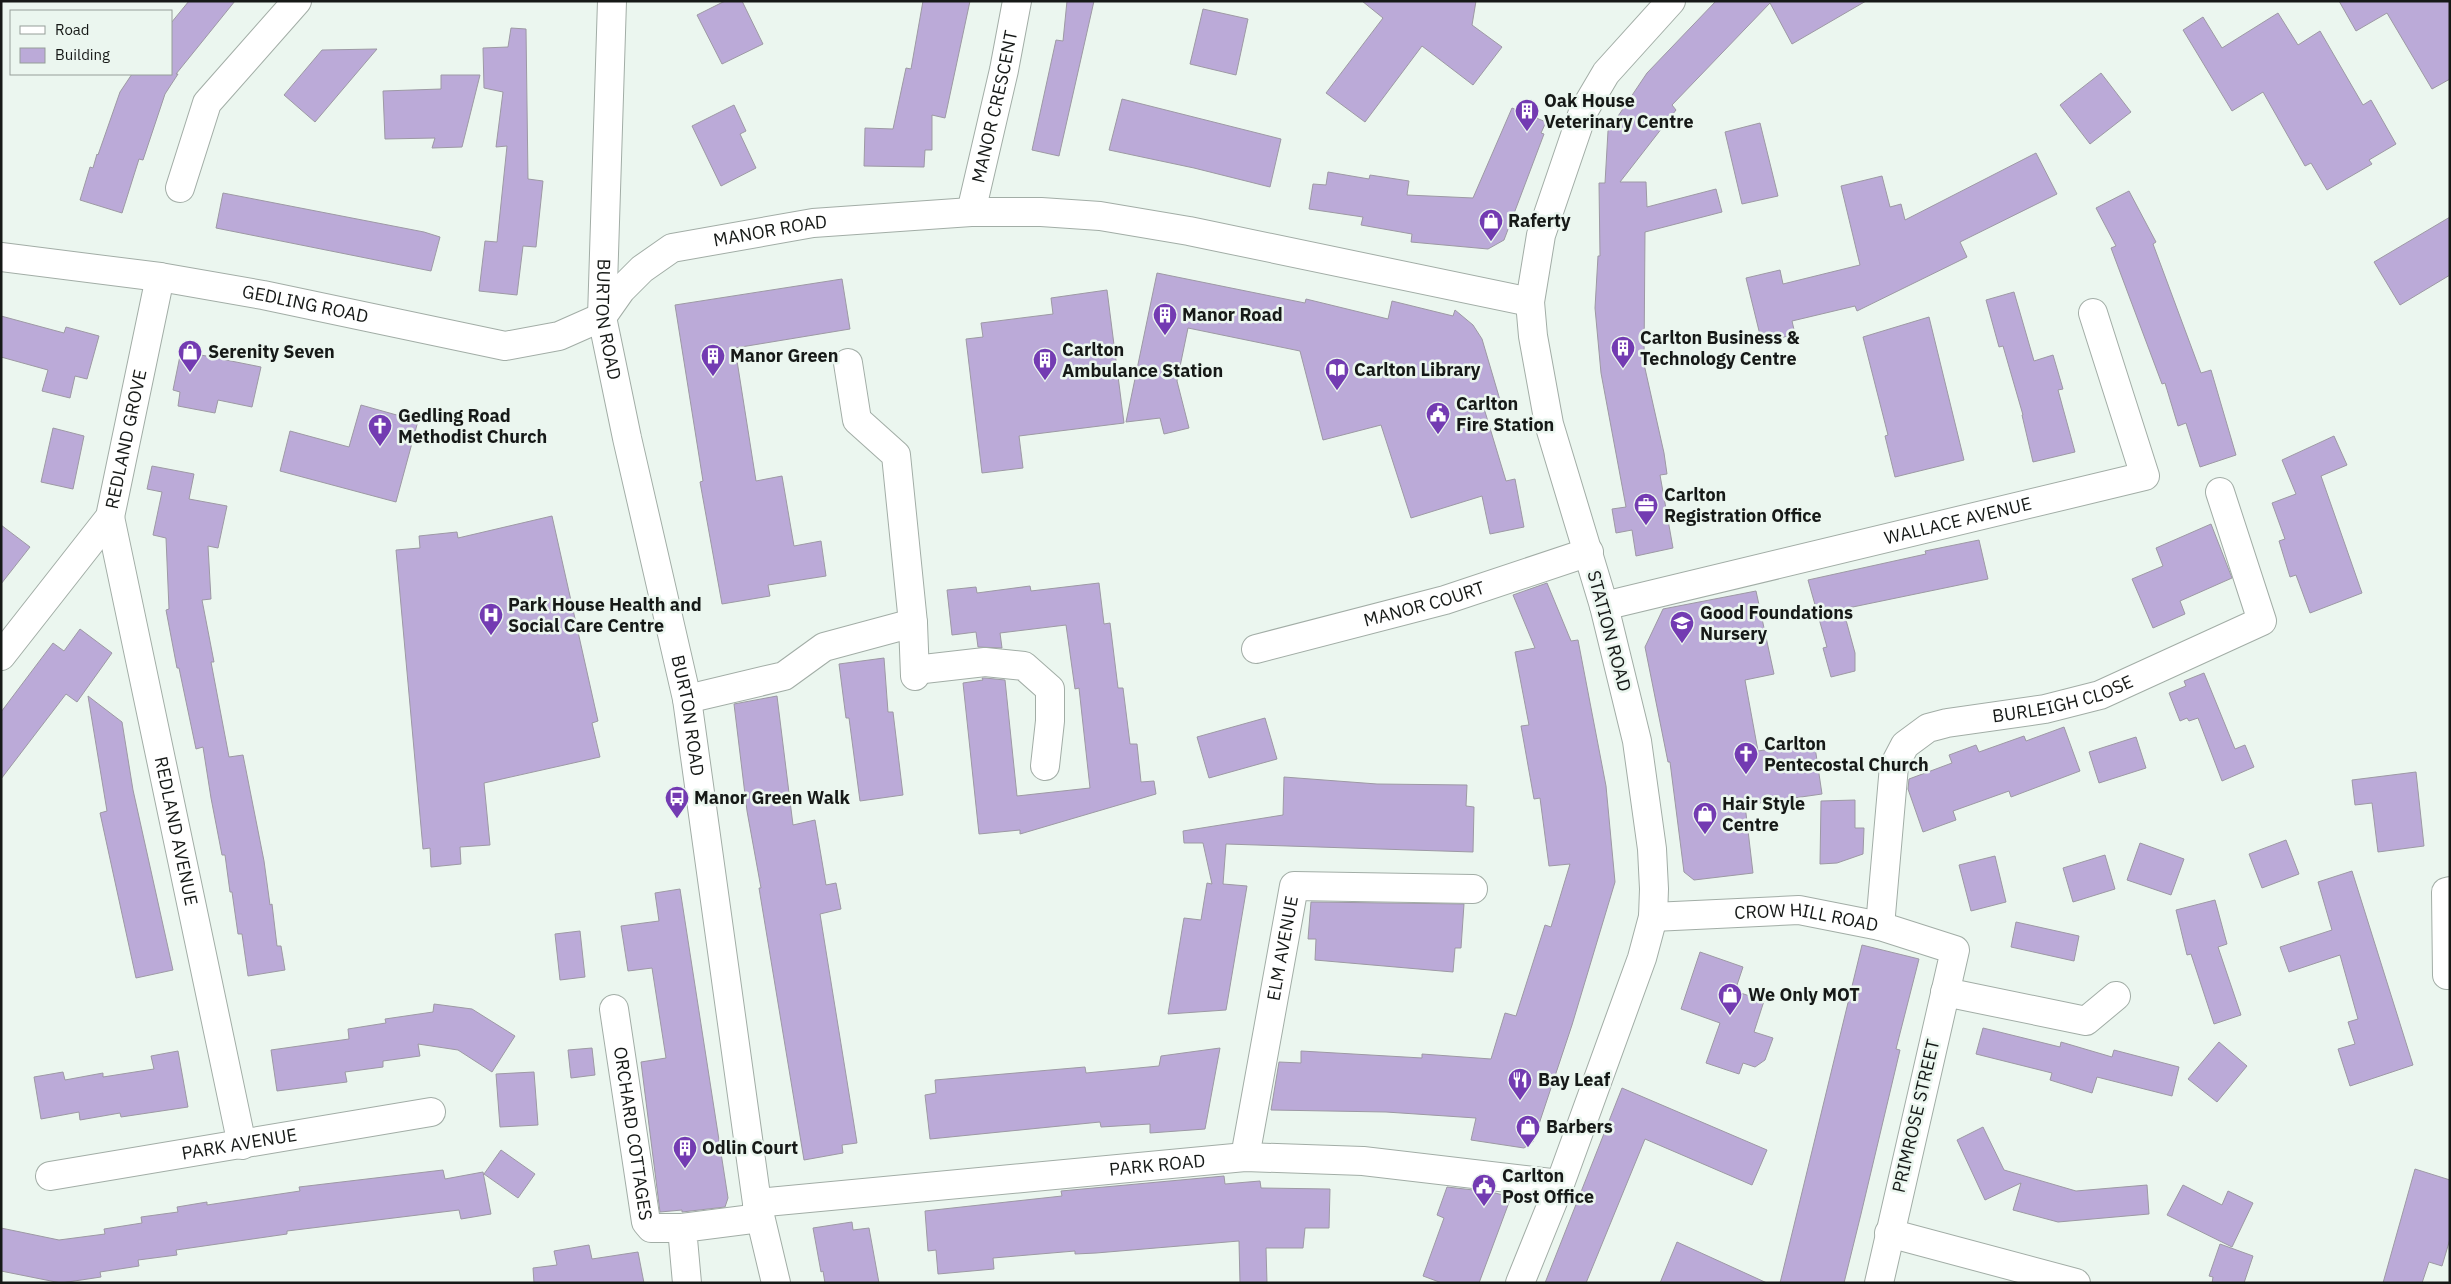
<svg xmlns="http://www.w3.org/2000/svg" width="2451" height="1284" viewBox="0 0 2451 1284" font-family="'IBM Plex Sans',sans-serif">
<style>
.building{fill:#bbaad8;stroke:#9d99a4}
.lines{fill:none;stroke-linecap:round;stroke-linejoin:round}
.street-casing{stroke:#a2ada6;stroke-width:30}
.secondary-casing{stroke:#a2ada6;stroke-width:30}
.street{stroke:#fff;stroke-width:28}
.secondary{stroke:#fff;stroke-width:28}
.labels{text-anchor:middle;stroke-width:5;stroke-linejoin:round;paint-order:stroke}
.poi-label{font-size:18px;font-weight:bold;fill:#161917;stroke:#ebf6ef;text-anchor:start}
.street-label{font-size:18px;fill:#161917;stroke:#ebf6ef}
</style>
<rect width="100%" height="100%" fill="#ebf6ef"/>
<!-- building -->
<g class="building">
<polygon points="189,1 235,1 176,74 178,74 165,94 143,160 139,159 122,213 80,200 90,167 93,168 97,154 98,155 120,92 132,74 171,74 171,23"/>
<polygon points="725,1 742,1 763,44 722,64 697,15"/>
<polygon points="923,1 970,1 945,118 932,115 932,150 925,150 924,167 864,166 865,128 893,129 906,68 911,69"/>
<polygon points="1067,1 1094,1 1059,156 1032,150 1056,40 1063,41"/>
<polygon points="1362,1 1476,1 1472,25 1502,47 1473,85 1422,46 1365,122 1326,93 1383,18"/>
<polygon points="1716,1 1866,1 1792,44 1770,3 1672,105 1676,110 1620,182 1646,182 1647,207 1716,189 1722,212 1645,232 1644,364 1664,453 1667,474 1660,475 1673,548 1636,556 1632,530 1616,533 1612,509 1626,507 1601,373 1595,308 1598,256 1600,256 1599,183 1605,183 1608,131 1647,73"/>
<polygon points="2339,1 2450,1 2450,79 2432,89 2387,13 2356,31"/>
<polygon points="1203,9 1248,19 1236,75 1190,64"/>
<polygon points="2278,13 2298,45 2320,31 2363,105 2371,100 2396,144 2369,160 2372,164 2327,190 2311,163 2305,166 2263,92 2232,111 2183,30 2203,17 2222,48"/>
<polygon points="511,28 526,29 528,179 543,181 536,247 523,246 517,295 479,291 485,241 497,242 507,146 496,147 503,92 484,88 483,48 508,47"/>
<polygon points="377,49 315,122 284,95 322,50"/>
<polygon points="2101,73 2131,112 2090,144 2060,105"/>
<polygon points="441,75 480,75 462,147 432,148 435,138 385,139 383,91 441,89"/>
<polygon points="1122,99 1281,139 1270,187 1194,168 1109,150"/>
<polygon points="734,105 746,131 740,134 756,168 721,186 692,126"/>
<polygon points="1512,108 1546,122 1541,133 1544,134 1504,240 1488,249 1411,242 1412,234 1361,225 1363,217 1309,209 1313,184 1326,185 1328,172 1369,179 1370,175 1409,181 1407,195 1473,198"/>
<polygon points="1760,123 1778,196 1742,204 1725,132"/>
<polygon points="2036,153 2057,194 1960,242 1967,257 1857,311 1855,306 1792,321 1795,334 1762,343 1746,278 1780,270 1783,284 1860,265 1841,186 1882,176 1890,207 1901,204 1905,220"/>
<polygon points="2129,191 2156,242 2153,244 2201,373 2211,370 2236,455 2200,467 2186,423 2178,426 2165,383 2162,384 2111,248 2116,246 2096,208"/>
<polygon points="223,193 424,232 440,237 431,271 216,228"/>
<polygon points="2450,217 2450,275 2400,305 2374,262"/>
<polygon points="1157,273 1305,303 1306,299 1388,319 1392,301 1453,316 1455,310 1473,325 1482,339 1500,400 1483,405 1506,481 1515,479 1524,527 1490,534 1482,496 1411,518 1381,425 1323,440 1300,351 1188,328 1177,381 1189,428 1164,434 1160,418 1126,422"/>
<polygon points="842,279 850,329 735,348 756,481 782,476 794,546 821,541 826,576 768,585 770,596 722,604 700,482 703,481 675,305"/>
<polygon points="1107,290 1124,423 1019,436 1023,468 982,473 966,339 983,337 981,323 1053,314 1051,298"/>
<polygon points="2014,292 2034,361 2053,355 2063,389 2058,390 2075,452 2033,462 2022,415 2023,415 2003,346 1999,347 1986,300"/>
<polygon points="1,316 64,333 66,327 99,336 87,379 75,376 70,398 42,391 48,370 1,357"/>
<polygon points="1929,317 1964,460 1895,477 1885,436 1888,435 1863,337"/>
<polygon points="181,351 261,367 252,407 218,400 215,413 178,406 180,392 173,390"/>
<polygon points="361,405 418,421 396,502 280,471 290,431 349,447"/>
<polygon points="53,428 84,436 73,489 41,482"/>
<polygon points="2334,436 2347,465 2321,476 2362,593 2310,613 2296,575 2290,577 2279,541 2285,539 2272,503 2296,494 2282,460"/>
<polygon points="152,466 194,474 189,499 227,506 218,548 208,546 211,599 202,600 214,662 211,662 229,757 243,755 264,861 270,905 272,904 277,946 281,946 285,970 248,976 242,934 238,934 232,892 230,892 225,855 222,855 211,798 203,747 196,749 179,668 177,668 166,610 169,609 166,538 153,535 162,492 147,489"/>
<polygon points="552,516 598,721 592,723 600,757 484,783 490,845 460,847 461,864 431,867 430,848 423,849 396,550 420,548 419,536 457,532 458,538"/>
<polygon points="2211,524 2232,578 2180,601 2185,614 2153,628 2132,579 2163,566 2156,548"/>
<polygon points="1,525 30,547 1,584"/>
<polygon points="1979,540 1988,579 1843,609 1855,653 1855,671 1831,677 1823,648 1827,647 1808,580 1926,554 1925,551"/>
<polygon points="1099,583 1104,624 1110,623 1118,688 1123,688 1130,744 1137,744 1141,782 1154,781 1156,794 1020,834 1020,830 979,834 963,683 983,680 982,678 985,678 1005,680 1017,796 1090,788 1079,688 1075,689 1066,625 1000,633 1002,648 978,647 976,632 952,635 947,590 976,587 977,593 1030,586 1031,591"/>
<polygon points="1547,583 1571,641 1578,640 1606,786 1615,882 1572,1025 1533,1142 1524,1148 1471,1140 1476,1118 1386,1112 1271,1110 1279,1062 1301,1063 1301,1051 1422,1058 1422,1054 1491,1059 1505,1013 1516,1016 1545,925 1551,927 1570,864 1549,866 1540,798 1534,799 1521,726 1529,725 1515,652 1535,648 1513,595"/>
<polygon points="1756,591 1774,674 1745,680 1758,751 1797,745 1798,749 1815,747 1822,794 1745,805 1753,873 1694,880 1684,872 1670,762 1668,762 1645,647 1663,609"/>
<polygon points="80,629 112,653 77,702 66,694 1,779 1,712 53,643 64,651"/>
<polygon points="884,658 888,712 893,712 903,795 860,801 849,718 846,718 839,664"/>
<polygon points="2204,673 2235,749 2245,745 2254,767 2222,781 2198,718 2189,721 2187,718 2180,721 2169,693 2186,686 2184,681"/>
<polygon points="88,696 122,722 133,790 173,970 136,978 100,813 107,811"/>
<polygon points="777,696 793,825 815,820 826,885 836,883 841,909 820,914 857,1143 842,1145 843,1153 804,1160 759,888 761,888 747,811 734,704"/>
<polygon points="1265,718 1277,759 1209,778 1197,737"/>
<polygon points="2064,727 2080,771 2011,797 2009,791 1953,811 1956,820 1923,832 1908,789 1909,779 1952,763 1949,755 1976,745 1979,752 2024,736 2026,741"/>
<polygon points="2136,737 2146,768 2099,783 2089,752"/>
<polygon points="2416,772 2424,846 2378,852 2372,803 2355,805 2352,780"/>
<polygon points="1284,777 1377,784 1467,785 1466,806 1474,807 1473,852 1226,844 1223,884 1247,886 1226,1010 1168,1014 1184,918 1201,920 1207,883 1212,884 1203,843 1184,843 1183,831 1283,815"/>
<polygon points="1855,800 1855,828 1864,828 1863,854 1837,863 1820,864 1821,801"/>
<polygon points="2286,840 2299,874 2262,888 2249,854"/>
<polygon points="2140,843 2184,859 2171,895 2127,880"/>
<polygon points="2105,855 2115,889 2073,902 2063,868"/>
<polygon points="1995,856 2006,902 1971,911 1959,865"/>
<polygon points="2352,871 2413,1065 2350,1086 2338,1049 2355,1044 2348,1022 2358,1019 2340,955 2289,972 2280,947 2332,930 2318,882"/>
<polygon points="680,889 728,1198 725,1207 682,1212 682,1210 660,1212 641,1062 666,1058 652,968 628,971 621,926 659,921 655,893"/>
<polygon points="2215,900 2227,944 2218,947 2241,1015 2214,1024 2191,954 2187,955 2176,910"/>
<polygon points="1311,902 1464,904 1461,948 1455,948 1453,972 1315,960 1316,939 1308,939"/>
<polygon points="2016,922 2079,936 2074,961 2011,947"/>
<polygon points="580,931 585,977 560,980 555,934"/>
<polygon points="1862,945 1919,959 1896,1049 1900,1050 1861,1214 1844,1283 1780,1283"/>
<polygon points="1700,952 1743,967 1735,991 1764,1001 1754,1032 1773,1038 1765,1060 1755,1067 1743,1063 1739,1074 1706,1063 1720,1023 1681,1009"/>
<polygon points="434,1004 472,1009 515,1036 492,1072 458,1050 418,1044 420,1056 383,1061 383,1067 345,1072 347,1082 277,1091 271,1050 349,1039 348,1029 386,1023 385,1019 433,1012"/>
<polygon points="1983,1028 2060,1047 2061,1042 2112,1057 2114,1050 2179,1067 2172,1096 2097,1077 2092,1093 2050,1080 2052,1073 1976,1054"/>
<polygon points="2219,1042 2247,1066 2217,1102 2188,1079"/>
<polygon points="592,1048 595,1075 571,1078 568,1050"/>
<polygon points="1220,1048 1205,1129 1150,1133 1150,1124 1101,1127 1100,1122 930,1139 925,1095 936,1093 935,1080 1085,1067 1086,1073 1159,1066 1161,1056"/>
<polygon points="178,1051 188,1107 121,1117 120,1113 80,1120 79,1112 41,1119 34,1077 63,1072 65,1080 103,1073 103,1077 154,1069 151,1056"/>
<polygon points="534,1072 538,1125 500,1127 496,1074"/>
<polygon points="1622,1088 1767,1150 1752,1185 1645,1139 1586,1283 1545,1283"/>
<polygon points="1983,1127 2004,1170 2076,1191 2147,1185 2149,1214 2058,1222 2013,1210 2021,1183 1985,1200 1957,1140"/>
<polygon points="501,1150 535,1174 518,1198 484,1174"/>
<polygon points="2415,1169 2450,1180 2450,1239 2442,1266 2429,1262 2422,1283 2383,1283"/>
<polygon points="443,1170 445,1179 483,1172 491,1214 461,1219 459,1210 287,1231 287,1234 176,1250 177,1255 138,1260 139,1266 100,1272 101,1277 61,1283 1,1271 1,1228 59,1240 105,1234 104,1229 142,1223 141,1217 178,1212 177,1207 207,1202 207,1205 300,1191 299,1187"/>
<polygon points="1224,1176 1225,1184 1260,1181 1261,1188 1330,1189 1329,1228 1305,1228 1303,1248 1266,1248 1267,1283 1240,1283 1239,1241 1096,1253 1075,1254 1075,1251 993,1258 994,1269 938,1274 936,1250 928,1251 925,1211 1062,1196 1061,1191"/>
<polygon points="2183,1185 2222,1205 2228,1191 2253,1203 2232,1247 2167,1215"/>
<polygon points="1447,1187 1491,1192 1511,1197 1479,1283 1442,1283 1423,1276 1444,1218 1437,1215"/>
<polygon points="852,1222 853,1230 869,1228 879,1283 825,1283 823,1271 821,1272 813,1228"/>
<polygon points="1677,1242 1699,1252 1767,1283 1660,1283"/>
<polygon points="2220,1244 2253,1256 2244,1283 2212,1283 2213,1277 2209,1276"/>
<polygon points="589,1245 592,1259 638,1252 644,1283 534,1283 533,1268 557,1265 554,1251"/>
</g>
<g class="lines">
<defs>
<g id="street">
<polyline points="180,188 207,103 297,1"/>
<path id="s1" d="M971,212L1004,70L1017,1"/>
<polyline points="848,363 857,420 896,455 913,623"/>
<path id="s2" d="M110,517L242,1145"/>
<path id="s3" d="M1604,606L2145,476L2093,313"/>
<path id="s4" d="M1256,649L1445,600L1589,552"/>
<path id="s5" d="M1,656L110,517L160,277"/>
<polyline points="915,670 985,662 1024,666 1050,689 1050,721 1045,766"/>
<polyline points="687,699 784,676 824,647 913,623 915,676"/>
<path id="s6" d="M1653,917L1799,910L1880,926L1955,950L1879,1283"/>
<path id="s7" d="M1880,926L1894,766L1905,745L1928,728L1947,723L2045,709L2100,695L2262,621L2220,492"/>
<polyline points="2447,975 2446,892 2450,891"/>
<polyline points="1945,992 2086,1021 2116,996"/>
<path id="s8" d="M614,1009L646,1222L651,1228H682"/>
<path id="s9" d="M1245,1157L1294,886L1473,889"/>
<path id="s10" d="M50,1176L431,1112"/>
<path id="s11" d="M757,1203L1245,1157L1363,1161L1560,1184"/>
<polyline points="1889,1233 2076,1283"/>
<polyline points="687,1283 682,1228 760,1218"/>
</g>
<g id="secondary">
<path id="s12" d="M612,1L602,317L627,438L687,699L757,1203L776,1283"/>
<path id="s13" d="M1,257L160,277L263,295L505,346L559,336L602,317"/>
<path id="s14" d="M602,317L621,290L642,269L672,248L813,223L971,212H1041L1100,216L1189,231L1530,302"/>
<polyline points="1520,1283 1560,1184 1642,958 1653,917 1654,889 1652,849 1637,741 1604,606 1549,424 1533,336 1530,302 1541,235 1583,112 1606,73 1671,1"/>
</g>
</defs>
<!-- street casing -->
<use href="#street" class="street-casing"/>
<!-- secondary casing -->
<use href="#secondary" class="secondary-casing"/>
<!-- street -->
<use href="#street" class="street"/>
<!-- secondary -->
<use href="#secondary" class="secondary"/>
</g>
<!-- icons -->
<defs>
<symbol id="building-pin" viewBox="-11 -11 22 30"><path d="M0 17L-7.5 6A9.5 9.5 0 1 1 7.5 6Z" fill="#733bb2" stroke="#ebf6ef"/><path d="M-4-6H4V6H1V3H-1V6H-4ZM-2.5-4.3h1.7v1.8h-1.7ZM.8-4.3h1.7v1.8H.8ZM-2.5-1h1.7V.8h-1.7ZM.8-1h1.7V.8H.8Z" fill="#fff"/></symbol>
<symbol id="shop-pin" viewBox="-11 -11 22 30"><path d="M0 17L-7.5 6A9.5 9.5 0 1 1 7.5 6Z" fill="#733bb2" stroke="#ebf6ef"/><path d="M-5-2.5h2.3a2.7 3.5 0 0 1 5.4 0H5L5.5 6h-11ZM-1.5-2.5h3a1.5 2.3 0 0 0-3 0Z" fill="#fff"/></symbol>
<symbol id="library-pin" viewBox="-11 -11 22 30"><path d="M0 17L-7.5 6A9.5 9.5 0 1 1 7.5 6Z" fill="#733bb2" stroke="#ebf6ef"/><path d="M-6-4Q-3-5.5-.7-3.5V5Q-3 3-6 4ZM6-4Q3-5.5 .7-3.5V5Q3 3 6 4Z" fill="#fff"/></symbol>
<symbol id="civic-pin" viewBox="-11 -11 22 30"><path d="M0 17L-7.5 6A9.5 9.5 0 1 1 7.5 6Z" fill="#733bb2" stroke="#ebf6ef"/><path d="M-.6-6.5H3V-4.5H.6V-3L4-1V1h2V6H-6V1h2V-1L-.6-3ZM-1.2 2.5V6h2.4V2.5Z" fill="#fff"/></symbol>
<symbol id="church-pin" viewBox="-11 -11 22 30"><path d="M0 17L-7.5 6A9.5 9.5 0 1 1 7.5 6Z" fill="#733bb2" stroke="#ebf6ef"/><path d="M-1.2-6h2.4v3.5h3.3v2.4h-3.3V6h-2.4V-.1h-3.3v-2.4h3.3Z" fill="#fff"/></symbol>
<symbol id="office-pin" viewBox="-11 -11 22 30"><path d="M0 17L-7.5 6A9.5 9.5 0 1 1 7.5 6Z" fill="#733bb2" stroke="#ebf6ef"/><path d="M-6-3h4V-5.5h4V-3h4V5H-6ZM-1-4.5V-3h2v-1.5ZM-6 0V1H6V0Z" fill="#fff"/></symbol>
<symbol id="hospital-pin" viewBox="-11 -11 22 30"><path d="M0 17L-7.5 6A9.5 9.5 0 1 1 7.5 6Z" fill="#733bb2" stroke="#ebf6ef"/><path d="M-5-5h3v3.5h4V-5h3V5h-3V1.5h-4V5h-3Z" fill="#fff"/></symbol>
<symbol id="school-pin" viewBox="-11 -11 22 30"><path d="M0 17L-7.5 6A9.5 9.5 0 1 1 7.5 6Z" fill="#733bb2" stroke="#ebf6ef"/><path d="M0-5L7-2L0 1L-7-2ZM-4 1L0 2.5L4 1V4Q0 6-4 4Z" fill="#fff"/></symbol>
<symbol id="bus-pin" viewBox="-11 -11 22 30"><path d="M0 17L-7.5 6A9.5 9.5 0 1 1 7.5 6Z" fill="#733bb2" stroke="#ebf6ef"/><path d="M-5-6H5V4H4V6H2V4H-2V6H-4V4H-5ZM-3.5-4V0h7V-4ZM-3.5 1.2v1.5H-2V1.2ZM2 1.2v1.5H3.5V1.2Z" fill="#fff"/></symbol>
<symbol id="restaurant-pin" viewBox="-11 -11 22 30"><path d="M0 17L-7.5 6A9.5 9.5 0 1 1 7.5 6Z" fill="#733bb2" stroke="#ebf6ef"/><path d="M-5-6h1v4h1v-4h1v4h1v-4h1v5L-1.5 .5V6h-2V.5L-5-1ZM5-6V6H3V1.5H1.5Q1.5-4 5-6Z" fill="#fff"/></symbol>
</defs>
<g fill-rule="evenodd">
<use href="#building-pin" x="1513" y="97" width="28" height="38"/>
<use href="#shop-pin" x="1477" y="207" width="28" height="38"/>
<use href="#building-pin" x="1151" y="301" width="28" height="38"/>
<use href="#building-pin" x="1609" y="334" width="28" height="38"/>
<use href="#shop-pin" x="176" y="338" width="28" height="38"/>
<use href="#building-pin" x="699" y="342" width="28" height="38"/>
<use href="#building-pin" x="1031" y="346" width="28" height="38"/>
<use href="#library-pin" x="1323" y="356" width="28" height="38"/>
<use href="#civic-pin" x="1424" y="400" width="28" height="38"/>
<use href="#church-pin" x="366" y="412" width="28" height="38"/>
<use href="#office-pin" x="1632" y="491" width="28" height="38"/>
<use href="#hospital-pin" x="477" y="601" width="28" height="38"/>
<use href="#school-pin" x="1668" y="609" width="28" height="38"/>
<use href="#church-pin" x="1732" y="740" width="28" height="38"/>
<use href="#bus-pin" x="663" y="784" width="28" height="38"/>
<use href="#shop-pin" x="1691" y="800" width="28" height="38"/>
<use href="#shop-pin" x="1716" y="981" width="28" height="38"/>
<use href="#restaurant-pin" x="1506" y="1066" width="28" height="38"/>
<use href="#shop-pin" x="1514" y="1113" width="28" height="38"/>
<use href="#building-pin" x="671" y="1134" width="28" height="38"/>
<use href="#civic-pin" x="1470" y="1172" width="28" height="38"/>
</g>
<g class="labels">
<!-- poi labels -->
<g class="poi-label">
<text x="1544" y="107">Oak House<tspan x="1544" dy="21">Veterinary Centre</tspan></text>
<text x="1508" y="227">Raferty</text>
<text x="1182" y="321">Manor Road</text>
<text x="1640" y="344">Carlton Business &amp;<tspan x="1640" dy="21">Technology Centre</tspan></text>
<text x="1062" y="356">Carlton<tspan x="1062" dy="21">Ambulance Station</tspan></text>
<text x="208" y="358">Serenity Seven</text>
<text x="730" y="362">Manor Green</text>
<text x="1354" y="376">Carlton Library</text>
<text x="1456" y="410">Carlton<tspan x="1456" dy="21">Fire Station</tspan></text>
<text x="398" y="422">Gedling Road<tspan x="398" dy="21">Methodist Church</tspan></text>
<text x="1664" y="501">Carlton<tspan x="1664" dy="21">Registration Office</tspan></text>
<text x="508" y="611">Park House Health and<tspan x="508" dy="21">Social Care Centre</tspan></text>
<text x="1700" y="619">Good Foundations<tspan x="1700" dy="21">Nursery</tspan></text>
<text x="1764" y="750">Carlton<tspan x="1764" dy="21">Pentecostal Church</tspan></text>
<text x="694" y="804">Manor Green Walk</text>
<text x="1722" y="810">Hair Style<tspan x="1722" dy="21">Centre</tspan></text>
<text x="1748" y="1001">We Only MOT</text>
<text x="1538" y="1086">Bay Leaf</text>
<text x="1546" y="1133">Barbers</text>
<text x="702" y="1154">Odlin Court</text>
<text x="1502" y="1182">Carlton<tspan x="1502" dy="21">Post Office</tspan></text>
</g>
<!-- street labels -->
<g class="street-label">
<text dy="6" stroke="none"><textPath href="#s1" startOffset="108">MANOR CRESCENT</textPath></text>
<text dy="6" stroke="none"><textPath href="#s14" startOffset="199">MANOR ROAD</textPath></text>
<text dy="6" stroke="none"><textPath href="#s13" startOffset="308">GEDLING ROAD</textPath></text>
<text dy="6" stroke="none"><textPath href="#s12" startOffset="319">BURTON ROAD</textPath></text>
<text dy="6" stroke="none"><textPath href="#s5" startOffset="256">REDLAND GROVE</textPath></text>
<text dy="6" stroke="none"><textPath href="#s3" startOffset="364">WALLACE AVENUE</textPath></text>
<text dy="6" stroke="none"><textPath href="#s4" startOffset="174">MANOR COURT</textPath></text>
<text transform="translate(1609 631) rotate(75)" y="6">STATION ROAD</text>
<text dy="6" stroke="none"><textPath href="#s7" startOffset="351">BURLEIGH CLOSE</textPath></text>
<text dy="6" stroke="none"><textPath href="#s12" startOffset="724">BURTON ROAD</textPath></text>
<text dy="6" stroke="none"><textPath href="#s2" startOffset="321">REDLAND AVENUE</textPath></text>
<text dy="6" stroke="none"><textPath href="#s6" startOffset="154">CROW HILL ROAD</textPath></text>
<text dy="6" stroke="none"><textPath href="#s9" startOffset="212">ELM AVENUE</textPath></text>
<text transform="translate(1916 1116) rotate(-77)" y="6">PRIMROSE STREET</text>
<text dy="6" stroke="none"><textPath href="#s8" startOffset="126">ORCHARD COTTAGES</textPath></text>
<text dy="6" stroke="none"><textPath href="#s10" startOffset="192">PARK AVENUE</textPath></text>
<text dy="6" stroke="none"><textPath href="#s11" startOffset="402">PARK ROAD</textPath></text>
</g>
</g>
<!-- border -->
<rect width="2451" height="1284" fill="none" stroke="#161917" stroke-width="5"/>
<!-- legend -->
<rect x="10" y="10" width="162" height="65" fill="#ebf6ef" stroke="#969e99"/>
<rect x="20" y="26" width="25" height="8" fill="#ffffff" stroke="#969e99"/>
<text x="55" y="35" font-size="15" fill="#161917">Road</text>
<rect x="20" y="48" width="25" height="15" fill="#bbaad8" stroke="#969e99"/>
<text x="55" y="60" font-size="15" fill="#161917">Building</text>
</svg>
